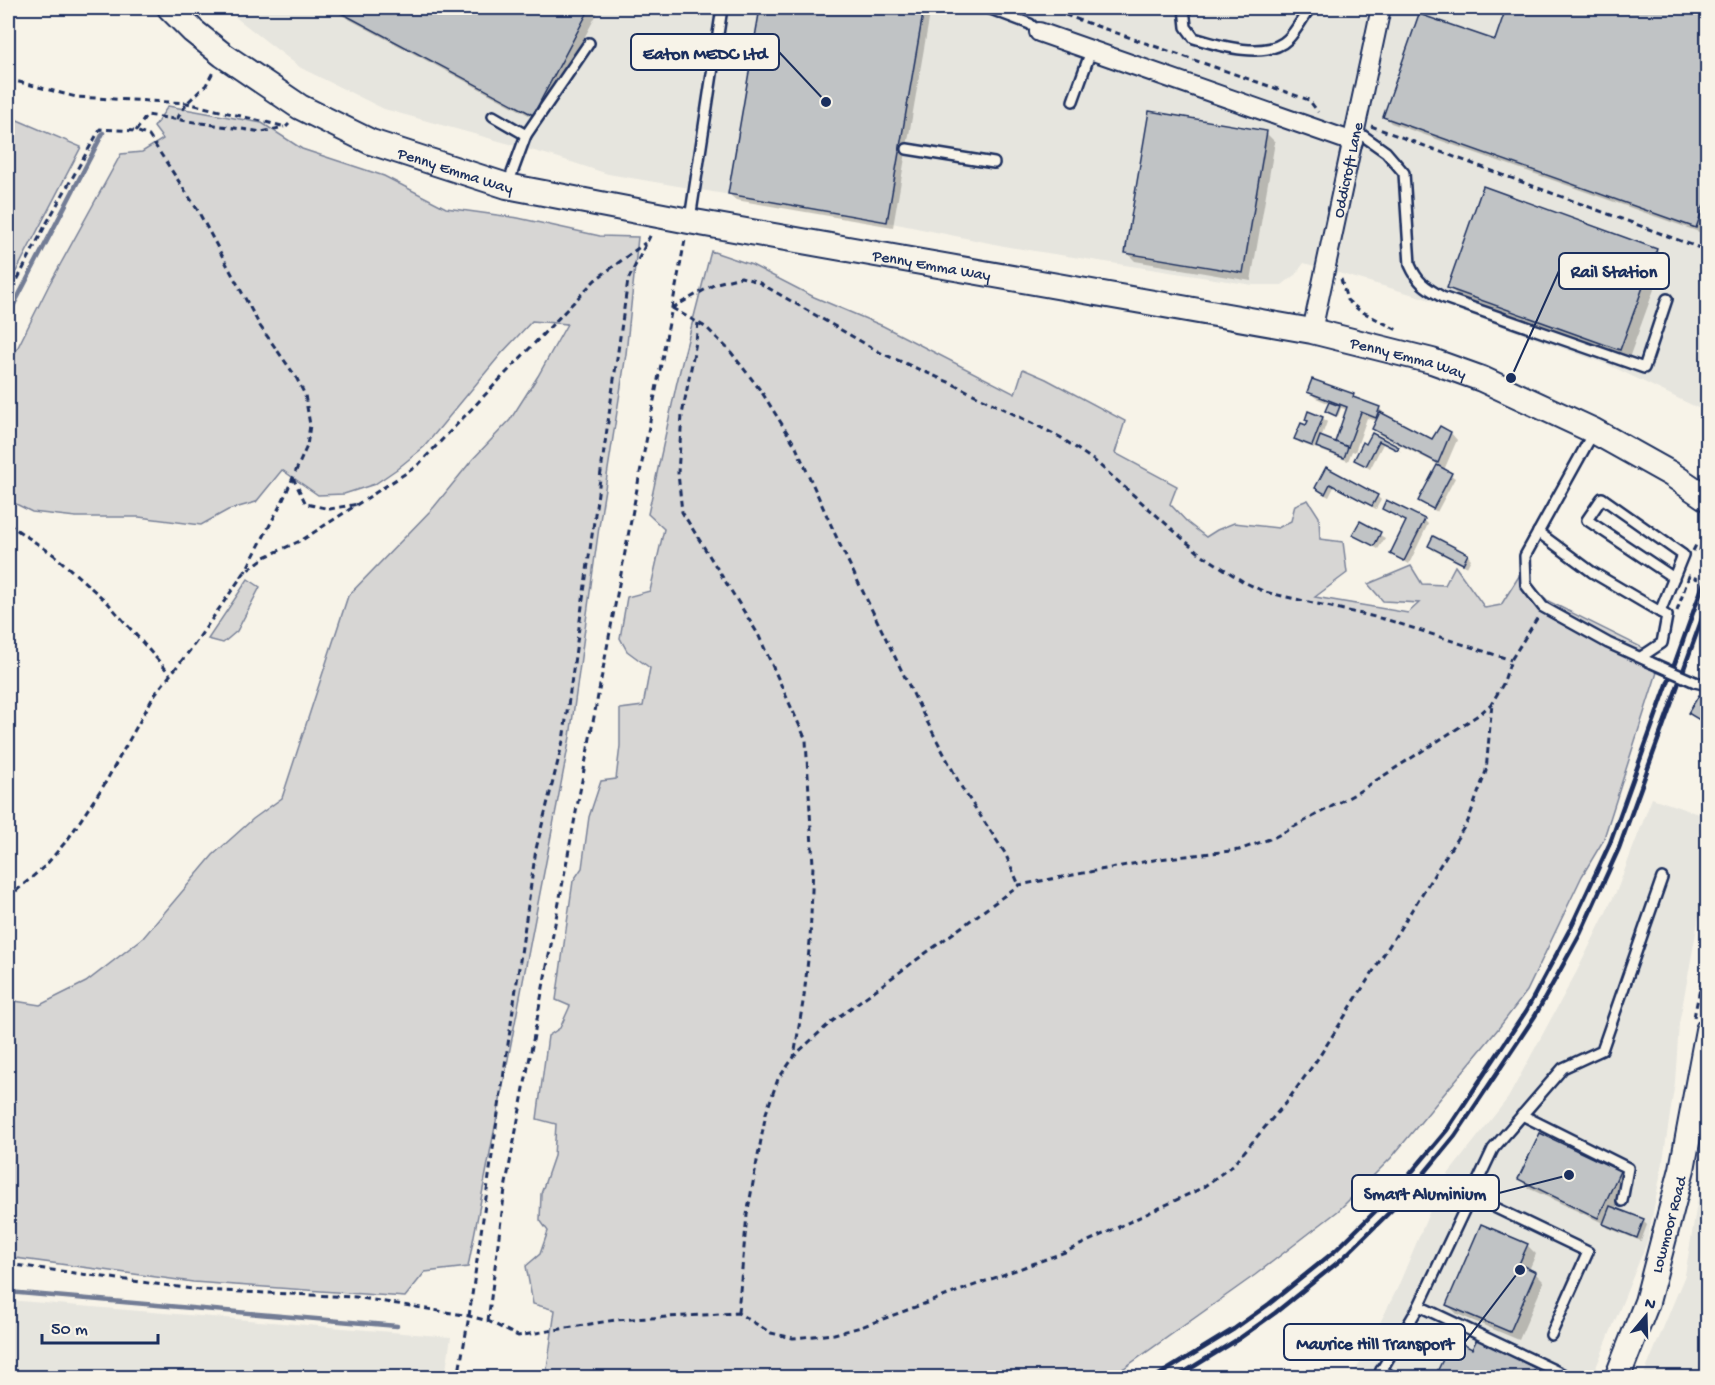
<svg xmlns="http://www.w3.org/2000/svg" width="1715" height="1385" viewBox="0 0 1715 1385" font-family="'Gochi Hand',sans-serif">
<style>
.built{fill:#e6e5de}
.green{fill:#d7d6d4;stroke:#798299;stroke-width:1.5}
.shadow{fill:#0003}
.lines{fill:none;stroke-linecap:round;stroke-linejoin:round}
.stream{stroke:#727c95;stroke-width:4.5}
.building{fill:#c0c3c5;stroke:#1b2f5e;stroke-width:1.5}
.lane-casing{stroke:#1b2f5e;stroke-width:14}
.street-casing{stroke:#1b2f5e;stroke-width:22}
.secondary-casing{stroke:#1b2f5e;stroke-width:28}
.path{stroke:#1b2f5e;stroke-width:3;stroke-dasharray:6 4.5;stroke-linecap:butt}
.lane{stroke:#f7f3e8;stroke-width:9}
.street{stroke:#f7f3e8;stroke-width:18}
.secondary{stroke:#f7f3e8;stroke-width:24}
.rail{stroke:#1b2f5e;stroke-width:4.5}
.lane-bridge-casing{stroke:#1b2f5e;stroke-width:14;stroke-linecap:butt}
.lane-bridge{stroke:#f7f3e8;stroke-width:9}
.labels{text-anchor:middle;stroke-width:4.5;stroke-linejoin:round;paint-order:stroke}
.street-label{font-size:16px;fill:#1b2f5e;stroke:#f7f3e8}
.leader{fill:none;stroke:#1b2f5e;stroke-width:2}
.callout-dot{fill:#1b2f5e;stroke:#f7f3e8;stroke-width:2}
.callout{fill:#f7f3e8;stroke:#1b2f5e;stroke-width:2}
.callout-label{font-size:18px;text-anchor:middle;font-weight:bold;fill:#1b2f5e}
</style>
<rect width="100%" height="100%" fill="#f7f3e8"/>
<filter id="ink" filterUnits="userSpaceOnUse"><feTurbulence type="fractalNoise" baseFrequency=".0167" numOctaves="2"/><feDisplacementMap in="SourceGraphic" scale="12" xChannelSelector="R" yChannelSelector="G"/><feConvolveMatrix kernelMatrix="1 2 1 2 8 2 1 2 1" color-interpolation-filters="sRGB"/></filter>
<g filter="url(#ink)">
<!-- built -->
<g class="built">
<polygon points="226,8 1707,8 1707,390 1700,409 1611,366 1421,297 1304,263 1296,274 1282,285 1253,285 1009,247 887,222 608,174 556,157 384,109 301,68 239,20"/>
<polygon points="1652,798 1707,817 1707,874 1679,1024 1675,1082 1662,1167 1647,1242 1595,1370 1613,1377 1352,1378 1397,1289 1442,1182 1508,1098 1577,971 1617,890"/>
<polygon points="1705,1156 1708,1156 1707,1377 1643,1377 1685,1275"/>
<polygon points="8,1300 451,1337 445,1377 8,1377"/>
</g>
<!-- green -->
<g class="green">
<polygon points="168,106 262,123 302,149 384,176 446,208 518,218 600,236 638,237 626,354 599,527 570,737 468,1267 425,1272 405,1297 193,1282 8,1257 8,1000 40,1005 86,982 143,938 213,855 253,819 282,798 348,596 434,507 472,460 510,420 538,376 567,324 532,321 501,354 424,447 397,469 375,484 344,494 318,495 282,470 256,502 228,510 201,525 139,517 76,517 32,512 8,500 8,367 49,285 121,154 142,152 163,139 154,127"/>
<polygon points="8,116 81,147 8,287"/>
<polygon points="711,251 752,265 814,297 883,326 1015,394 1023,369 1046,379 1125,421 1115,453 1177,486 1170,504 1188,523 1206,537 1217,530 1234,523 1278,528 1291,521 1295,505 1308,500 1319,517 1320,539 1343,542 1347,573 1315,597 1408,613 1419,603 1383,601 1368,584 1411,566 1422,584 1445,585 1455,566 1485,608 1501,605 1521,573 1548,601 1647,650 1660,663 1603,841 1582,876 1527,991 1498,1029 1391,1158 1338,1211 1255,1275 1124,1368 1101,1378 546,1377 555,1310 533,1304 526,1266 540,1254 548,1231 540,1220 541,1194 554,1156 556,1124 537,1119 548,1036 560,1028 570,1006 556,1000 573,881 582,868 589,817 601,781 616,779 620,746 620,709 643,706 650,668 627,651 620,638 627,597 650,591 664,529 648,514 677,382"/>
<polygon points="248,579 260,587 237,631 223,643 208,639"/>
</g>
<!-- shadow -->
<g class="shadow">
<polygon points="328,8 600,8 540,121"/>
<polygon points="761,8 931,8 893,227 736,200 729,194"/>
<polygon points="1508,8 1708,8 1708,218 1702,233 1391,123 1385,117 1495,42"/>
<polygon points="1266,133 1275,142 1251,281 1135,261 1126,252"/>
<polygon points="1656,250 1665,259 1629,358 1458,296 1449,287"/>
<polygon points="1309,392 1353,396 1358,400 1379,408 1386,415 1385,416 1433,441 1440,428 1451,433 1457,440 1444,470 1455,478 1437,512 1420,501 1439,465 1380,435 1373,428 1377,421 1367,418 1355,452 1352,451 1348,461 1322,451 1318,446 1317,449 1300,443 1296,439 1307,427 1309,413 1323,418 1327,422 1321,438 1335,443 1348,410 1341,408 1338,416 1329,413 1327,411 1330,404 1316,398"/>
<polygon points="1373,435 1402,452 1383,444 1370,469 1356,460 1367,446"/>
<polygon points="1326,469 1377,496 1381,500 1376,509 1334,487 1329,497 1320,492 1316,488"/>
<polygon points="1383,509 1424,520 1428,524 1409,564 1392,554 1407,522"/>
<polygon points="1360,523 1385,538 1378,549 1354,535"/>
<polygon points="1429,546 1467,555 1471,559 1467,567 1433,550"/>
<polygon points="1540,1135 1619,1173 1628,1182 1615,1209 1643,1221 1647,1225 1641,1241 1608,1228 1605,1224 1528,1188 1520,1179"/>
<polygon points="1527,1245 1536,1254 1529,1270 1535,1273 1544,1282 1519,1340 1457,1314 1448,1305"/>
<polygon points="1472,1351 1534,1369 1543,1378 1436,1378"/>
</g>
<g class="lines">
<!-- stream -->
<g class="stream">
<polyline points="8,316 103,133"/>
<polyline points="8,1292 397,1326"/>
</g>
</g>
<!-- building -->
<g class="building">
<polygon points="332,8 590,8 533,115"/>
<polygon points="760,8 924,8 887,222 728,194"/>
<polygon points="1506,8 1708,8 1708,194 1696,228 1383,117 1419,14 1495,40"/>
<polygon points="1149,111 1267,131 1243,273 1125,253"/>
<polygon points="1483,186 1657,249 1620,350 1447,288"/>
<polygon points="1312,379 1354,394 1353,397 1380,407 1376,418 1361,412 1348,447 1335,442 1347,407 1307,392"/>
<polygon points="1329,402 1340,406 1336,416 1325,411"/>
<polygon points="1308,411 1323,417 1312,446 1294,439 1301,423 1306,425 1308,421 1305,420"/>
<polygon points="1380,412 1432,439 1440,426 1451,432 1438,463 1372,429"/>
<polygon points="1372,433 1399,447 1397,450 1379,441 1366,466 1354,460 1363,442 1366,444"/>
<polygon points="1320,436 1348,447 1344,458 1316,447"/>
<polygon points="1437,465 1452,473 1433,509 1418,501"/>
<polygon points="1326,467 1378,495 1372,506 1330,484 1325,494 1315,488"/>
<polygon points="1386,500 1425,519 1404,561 1390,554 1406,521 1382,509"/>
<polygon points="1360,521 1381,532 1374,546 1352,535"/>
<polygon points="1433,536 1468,554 1463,564 1428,546"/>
<polygon points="1699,695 1708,701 1708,725 1688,713"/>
<polygon points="1540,1133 1620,1171 1598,1218 1518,1179"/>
<polygon points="1610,1206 1644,1219 1637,1238 1603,1224"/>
<polygon points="1481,1224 1528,1244 1519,1264 1536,1272 1510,1332 1446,1305"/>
<polygon points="1453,1339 1472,1349 1477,1339 1535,1368 1530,1378 1434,1378"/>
</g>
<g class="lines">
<defs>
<g id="lane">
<polyline points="988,8 1030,24 1039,32"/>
<path d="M1184,8L1186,27L1194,38C1220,46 1267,60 1288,39C1297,30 1303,17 1310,8"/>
<polyline points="1073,101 1091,51"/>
<polyline points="493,116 526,135"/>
<path d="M1355,130L1386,152L1404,173L1410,265C1418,283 1425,287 1442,297L1644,368L1667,299"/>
<polyline points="907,149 994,163"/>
<polyline points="508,184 526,135 589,43"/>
<polyline points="690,219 722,8"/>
<polyline points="1593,433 1525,556 1526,585 1543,607 1608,643 1652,663"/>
<polyline points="1538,532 1592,572 1667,616 1662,643 1641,657"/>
<polyline points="1660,612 1683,555 1602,498 1587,520 1674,578"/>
<polyline points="1695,682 1708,685"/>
<polyline points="1522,1115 1628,1168 1622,1201"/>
<polyline points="1471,1196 1588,1252 1551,1335"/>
<polyline points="1419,1306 1571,1378"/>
<polyline points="1381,1370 1395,1378"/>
<polyline points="1377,1378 1419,1306 1493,1149 1563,1068 1602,1050 1662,878"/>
</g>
<g id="street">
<polyline points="1039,32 1353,142"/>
<path id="s1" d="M1312,331L1381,8"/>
</g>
<g id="secondary">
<path id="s2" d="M170,8L193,31L223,55L300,107L371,142L507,186L689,221L1312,331L1432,361L1482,379L1594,431L1671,474L1708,499"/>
<path id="s3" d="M1617,1378L1647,1302L1682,1169L1708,1030"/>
</g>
</defs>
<!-- lane casing -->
<use href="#lane" class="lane-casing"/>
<!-- street casing -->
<use href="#street" class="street-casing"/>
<!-- secondary casing -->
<use href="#secondary" class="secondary-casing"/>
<!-- path -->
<g class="path">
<polyline points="1045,8 1309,100 1318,112"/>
<polyline points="8,79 76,97 187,103 286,127 289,124"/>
<polyline points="177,119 187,103 206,85 213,72"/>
<polyline points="1371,126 1708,251"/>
<polyline points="136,131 147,115 262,132 284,127"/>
<polyline points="1341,279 1347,300 1359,310 1399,331"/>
<polyline points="8,298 45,226 100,129 136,131 149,136 197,209 260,326 296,377 305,395 310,425 307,446 283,500 245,572"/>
<polyline points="672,308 717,283 741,277 758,282 881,353 953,384 1060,437 1096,462 1198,552 1244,582 1265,592 1388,620 1511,660"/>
<polyline points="672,308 707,328 730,351 761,391 795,445 840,545 922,712 962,788 1005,853 1019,885"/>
<polyline points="698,323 696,342 682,415 678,473 682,512 758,634 806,740 813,865 810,941 804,996 794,1057"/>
<polyline points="293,478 306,504 330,509 358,504"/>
<polyline points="8,524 54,555 108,603 170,674"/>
<polyline points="1693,551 1696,545 1701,547 1699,554 1707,557"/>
<polyline points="1677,611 1689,576 1698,579"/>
<polyline points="8,898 46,865 68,839 104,785 155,694 191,649 244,573 265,557 302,540 417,466 595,280 645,243"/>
<polyline points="1694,1017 1708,951"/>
<polyline points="8,1264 200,1290 356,1297 469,1316 488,1321 518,1336 615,1320 738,1313 771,1333 793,1338 834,1334 861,1327 1065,1252 1202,1188 1233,1165 1288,1100 1319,1057 1468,821 1486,771 1492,703"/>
<polyline points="738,1312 747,1215 766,1113 778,1079 797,1053 830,1023 1019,885 1159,859 1239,850 1275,837 1355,794 1480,714 1492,703 1503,684 1511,660 1538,617"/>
<polyline points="488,1321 505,1189 639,478 685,240"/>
<polyline points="458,1378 469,1316 536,849 563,741 628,280 652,232"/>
</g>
<!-- lane -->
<use href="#lane" class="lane"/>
<!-- street -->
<use href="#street" class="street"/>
<!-- secondary -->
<use href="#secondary" class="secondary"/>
<!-- rail -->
<g class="rail">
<polyline points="1154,1378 1234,1329 1269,1304 1335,1251 1395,1192 1447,1130 1526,1011 1570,929 1610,843 1708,571"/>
<polyline points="1175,1378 1240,1338 1275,1313 1342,1259 1403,1199 1455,1136 1535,1016 1580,934 1619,848 1708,602"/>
</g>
<defs>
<polyline id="lane-bridge" points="1652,663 1695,682"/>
</defs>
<!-- lane-bridge casing -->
<use href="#lane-bridge" class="lane-bridge-casing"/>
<!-- lane-bridge -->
<use href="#lane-bridge" class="lane-bridge"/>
</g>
</g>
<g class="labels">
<!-- street labels -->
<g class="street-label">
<text dy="6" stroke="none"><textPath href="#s2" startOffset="332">Penny Emma Way</textPath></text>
<text dy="6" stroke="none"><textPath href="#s1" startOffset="165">Oddicroft Lane</textPath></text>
<text dy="6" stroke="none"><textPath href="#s2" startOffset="818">Penny Emma Way</textPath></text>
<text dy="6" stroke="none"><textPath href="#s2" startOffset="1304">Penny Emma Way</textPath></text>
<text dy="6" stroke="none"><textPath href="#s3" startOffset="162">Lowmoor Road</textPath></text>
</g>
</g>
<!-- callouts -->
<path class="leader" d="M826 102L779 52M1511 378L1559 271M1569 1175L1499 1193M1520 1270L1465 1342"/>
<g class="callout-dot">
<circle cx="826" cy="102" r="6"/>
<circle cx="1511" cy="378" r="6"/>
<circle cx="1569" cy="1175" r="6"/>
<circle cx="1520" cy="1270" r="6"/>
</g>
<g class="callout">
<rect x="631" y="34" width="148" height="36" rx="6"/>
<rect x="1559" y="253" width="110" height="36" rx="6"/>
<rect x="1352" y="1175" width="147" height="36" rx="6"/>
<rect x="1284" y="1324" width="181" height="36" rx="6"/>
</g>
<g class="callout-label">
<text x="705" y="59">Eaton MEDC Ltd</text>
<text x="1614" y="277">Rail Station</text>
<text x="1425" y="1199">Smart Aluminium</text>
<text x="1375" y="1349">Maurice Hill Transport</text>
</g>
<!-- margin -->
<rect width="1715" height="1385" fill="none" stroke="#f7f3e8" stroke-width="30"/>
<rect x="15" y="15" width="1685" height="1355" fill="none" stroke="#1b2f5e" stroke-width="2" filter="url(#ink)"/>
<!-- north arrow -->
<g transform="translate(1646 1316) rotate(19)" stroke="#f7f3e8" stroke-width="4.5" paint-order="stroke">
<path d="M0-4.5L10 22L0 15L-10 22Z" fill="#1b2f5e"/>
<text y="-9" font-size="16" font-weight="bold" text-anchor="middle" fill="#1b2f5e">N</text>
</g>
<!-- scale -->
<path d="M42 1334v9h116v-9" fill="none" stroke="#1b2f5e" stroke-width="3"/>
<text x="51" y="1334" font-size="18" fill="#1b2f5e" stroke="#f7f3e8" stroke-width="4.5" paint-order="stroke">50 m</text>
</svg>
